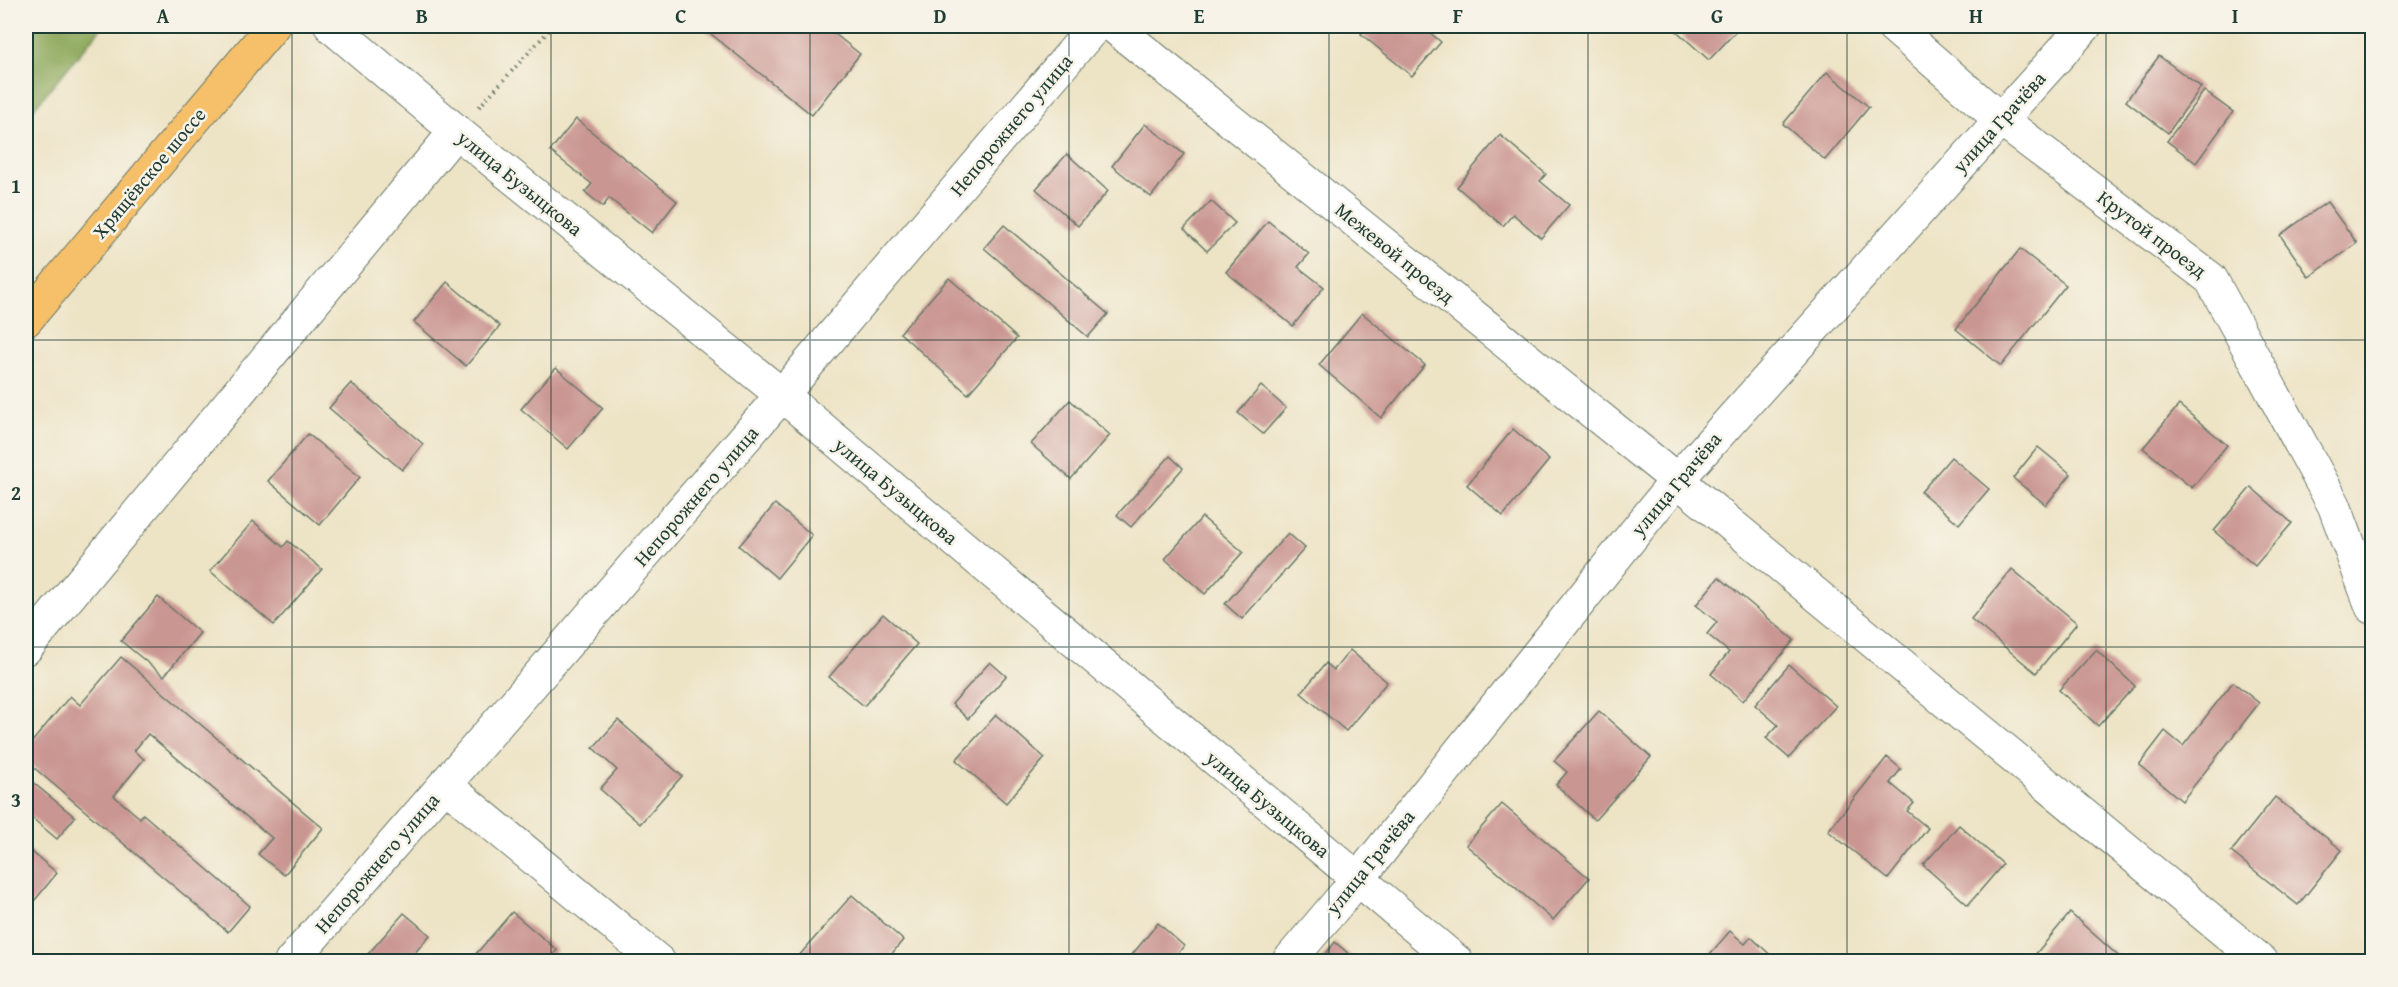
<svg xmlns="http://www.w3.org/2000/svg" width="2398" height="987" viewBox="0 0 2398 987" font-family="'Gentium Book Plus',serif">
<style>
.forest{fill:#8da95b;stroke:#567348;stroke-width:1.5}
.building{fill:#ca9692}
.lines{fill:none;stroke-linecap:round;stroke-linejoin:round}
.minor-casing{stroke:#677767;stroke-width:35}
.major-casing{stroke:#677767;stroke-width:35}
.path{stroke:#677767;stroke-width:4;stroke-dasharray:1.5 4.5;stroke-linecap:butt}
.minor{stroke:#fff;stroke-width:33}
.major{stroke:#f6c06b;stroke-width:33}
.grid{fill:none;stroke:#1f3d34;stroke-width:1.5;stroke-opacity:0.55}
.labels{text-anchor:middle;stroke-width:5;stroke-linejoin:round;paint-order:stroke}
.street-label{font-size:20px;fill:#1f3d34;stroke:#f7f3e8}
.neatline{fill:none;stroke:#1f3d34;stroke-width:2}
.grid-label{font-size:20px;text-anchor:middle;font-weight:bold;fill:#1f3d34}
</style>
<rect width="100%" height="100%" fill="#f7f3e8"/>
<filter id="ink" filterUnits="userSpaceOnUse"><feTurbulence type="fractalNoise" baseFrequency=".0167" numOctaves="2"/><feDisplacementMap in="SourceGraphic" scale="12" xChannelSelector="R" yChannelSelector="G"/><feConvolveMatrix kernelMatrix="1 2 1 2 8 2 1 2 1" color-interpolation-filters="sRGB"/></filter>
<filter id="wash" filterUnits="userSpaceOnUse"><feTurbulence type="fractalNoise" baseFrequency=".008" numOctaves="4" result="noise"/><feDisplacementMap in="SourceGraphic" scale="24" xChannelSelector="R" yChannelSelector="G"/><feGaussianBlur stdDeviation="1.35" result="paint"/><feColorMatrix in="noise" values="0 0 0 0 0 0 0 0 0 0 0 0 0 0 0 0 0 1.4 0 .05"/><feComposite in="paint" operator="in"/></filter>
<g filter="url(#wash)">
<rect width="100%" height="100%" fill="#ede3c5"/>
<!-- forest -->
<polygon class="forest" points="26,26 103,26 26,118"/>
<g id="blocks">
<!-- building -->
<g class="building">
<polygon points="701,26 825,26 860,54 812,115"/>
<polygon points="1368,26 1422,26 1441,42 1412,76 1361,34"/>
<polygon points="1671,26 1741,26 1709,60"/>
<polygon points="2159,56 2201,87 2168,133 2126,101"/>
<polygon points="1827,72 1869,107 1825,160 1783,124"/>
<polygon points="2204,91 2233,112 2196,163 2167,141"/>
<polygon points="576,119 677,201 652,233 609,198 603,207 585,192 592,184 550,151"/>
<polygon points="1145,124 1184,154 1151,197 1112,166"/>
<polygon points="1500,135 1546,174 1540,181 1569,205 1541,238 1513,214 1503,226 1457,187"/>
<polygon points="1067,154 1108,191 1078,226 1036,189"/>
<polygon points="1211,201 1235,223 1207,251 1184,229"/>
<polygon points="2327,202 2357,243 2309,277 2280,235"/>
<polygon points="1268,221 1309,254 1298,267 1324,287 1293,326 1226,272"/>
<polygon points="1004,225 1108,314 1088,337 984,248"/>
<polygon points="2020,249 2066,285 2001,366 1956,329"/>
<polygon points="949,278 1017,338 968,394 900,333"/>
<polygon points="447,282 500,326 466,366 414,322"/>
<polygon points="1362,313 1425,365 1381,418 1319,365"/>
<polygon points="556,368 603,408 568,449 521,409"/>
<polygon points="351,383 423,444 402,470 329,408"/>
<polygon points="1261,386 1286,408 1263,434 1238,413"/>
<polygon points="1070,400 1110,435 1071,479 1031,444"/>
<polygon points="2179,405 2227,445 2192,488 2143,448"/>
<polygon points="1513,429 1549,460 1503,516 1467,485"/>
<polygon points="308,434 360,477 320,525 268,481"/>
<polygon points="2038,447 2071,474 2046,505 2013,478"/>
<polygon points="1170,456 1183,468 1131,527 1117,515"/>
<polygon points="1951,457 1989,489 1959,524 1921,492"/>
<polygon points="2251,487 2292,523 2255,566 2214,531"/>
<polygon points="775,504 812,535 777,578 739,546"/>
<polygon points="1202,517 1243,552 1205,594 1165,559"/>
<polygon points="253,521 283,547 288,541 322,569 274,625 210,571"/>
<polygon points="1288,533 1305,548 1242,619 1225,604"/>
<polygon points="2012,569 2077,623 2036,673 1971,619"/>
<polygon points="1719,577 1794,640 1743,701 1711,674 1729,652 1707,634 1717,622 1696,605"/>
<polygon points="158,597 200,633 164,676 121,641"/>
<polygon points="883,614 917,644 864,706 829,677"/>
<polygon points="1350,650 1387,682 1346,731 1301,693 1326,663 1334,670"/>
<polygon points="2096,650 2135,686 2098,726 2059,690"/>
<polygon points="121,657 323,828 284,875 258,854 272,838 148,734 134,751 144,759 114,796 140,818 143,814 250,906 228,932 26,761 26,749 70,696 80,705"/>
<polygon points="990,662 1006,676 968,719 952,704"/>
<polygon points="1789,665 1836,706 1789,758 1766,738 1778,725 1755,705"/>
<polygon points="2233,682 2259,703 2182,801 2139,765 2165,731 2183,746"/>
<polygon points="1599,711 1651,757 1595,820 1556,785 1567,772 1554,761"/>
<polygon points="996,715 1045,758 1006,803 956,760"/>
<polygon points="618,720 682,776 640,824 600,789 617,770 593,748"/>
<polygon points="1887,757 1901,769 1890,783 1914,803 1907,811 1928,828 1888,879 1828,831"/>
<polygon points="31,781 75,817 57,839 26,813 26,788"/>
<polygon points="2275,797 2342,850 2298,905 2231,852"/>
<polygon points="1502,804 1589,878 1553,920 1466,845"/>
<polygon points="1959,825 2003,864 1968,905 1923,865"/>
<polygon points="26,847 57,873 26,911"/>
<polygon points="852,895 903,940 885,962 801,962 797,958"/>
<polygon points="512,912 557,950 547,962 484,962 476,954"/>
<polygon points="404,913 430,935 407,962 361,962"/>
<polygon points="2070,913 2125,962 2029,962"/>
<polygon points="1158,923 1184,946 1171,962 1126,962"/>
<polygon points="1730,931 1745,944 1751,937 1778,962 1703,962"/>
<polygon points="1335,942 1358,962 1319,962"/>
</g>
</g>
</g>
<g filter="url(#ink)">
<use href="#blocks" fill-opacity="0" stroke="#677767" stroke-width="1.5"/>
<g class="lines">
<defs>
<g id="minor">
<polyline points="331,26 456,131 782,395 1457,962"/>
<polyline points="1113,26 1677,480 2262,962"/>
<polyline points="1893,26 2001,120 2211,279 2334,505 2372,607"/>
<polyline points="26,648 456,131"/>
<polyline points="445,785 659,962"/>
<polyline points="291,962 782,395 1095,26"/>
<polyline points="1288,962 1358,879 1677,480 2085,26"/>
</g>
<polyline id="major" points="26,320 273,26"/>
</defs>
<!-- minor casing -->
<use href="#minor" class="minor-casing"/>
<!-- major casing -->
<use href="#major" class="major-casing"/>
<!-- path -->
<polyline class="path" points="479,107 553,26"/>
<!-- minor -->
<use href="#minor" class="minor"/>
<!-- major -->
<use href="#major" class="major"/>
</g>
</g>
<!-- grid -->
<path class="grid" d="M292,26V962M551,26V962M810,26V962M1069,26V962M1329,26V962M1588,26V962M1847,26V962M2106,26V962M26,340H2372M26,647H2372"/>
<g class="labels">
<!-- street labels -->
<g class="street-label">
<text transform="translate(1999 122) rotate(-48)" y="7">улица Грачёва</text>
<text transform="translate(1011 125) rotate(-50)" y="7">Непорожнего улица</text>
<text transform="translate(149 173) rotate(-50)" y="7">Хрящёвское шоссе</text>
<text transform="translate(520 183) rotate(39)" y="7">улица Бузыцкова</text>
<text transform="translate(2152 234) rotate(37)" y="7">Крутой проезд</text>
<text transform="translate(1395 253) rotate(39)" y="7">Межевой проезд</text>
<text transform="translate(1676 484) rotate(-50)" y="7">улица Грачёва</text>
<text transform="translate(896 491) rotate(40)" y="7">улица Бузыцкова</text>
<text transform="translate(696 496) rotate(-49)" y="7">Непорожнего улица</text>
<text transform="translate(1268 804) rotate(40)" y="7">улица Бузыцкова</text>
<text transform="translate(1370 862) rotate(-51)" y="7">улица Грачёва</text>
<text transform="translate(377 863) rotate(-49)" y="7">Непорожнего улица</text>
</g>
</g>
<!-- margin -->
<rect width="2398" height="987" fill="none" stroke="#f7f3e8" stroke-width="66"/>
<rect x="33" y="33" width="2332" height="921" class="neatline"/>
<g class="grid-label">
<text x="163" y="23">A</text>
<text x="422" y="23">B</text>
<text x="681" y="23">C</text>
<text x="940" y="23">D</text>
<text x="1199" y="23">E</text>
<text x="1458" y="23">F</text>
<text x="1717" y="23">G</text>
<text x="1976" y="23">H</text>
<text x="2235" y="23">I</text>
<text x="16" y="193">1</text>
<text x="16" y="500">2</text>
<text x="16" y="807">3</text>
</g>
</svg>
